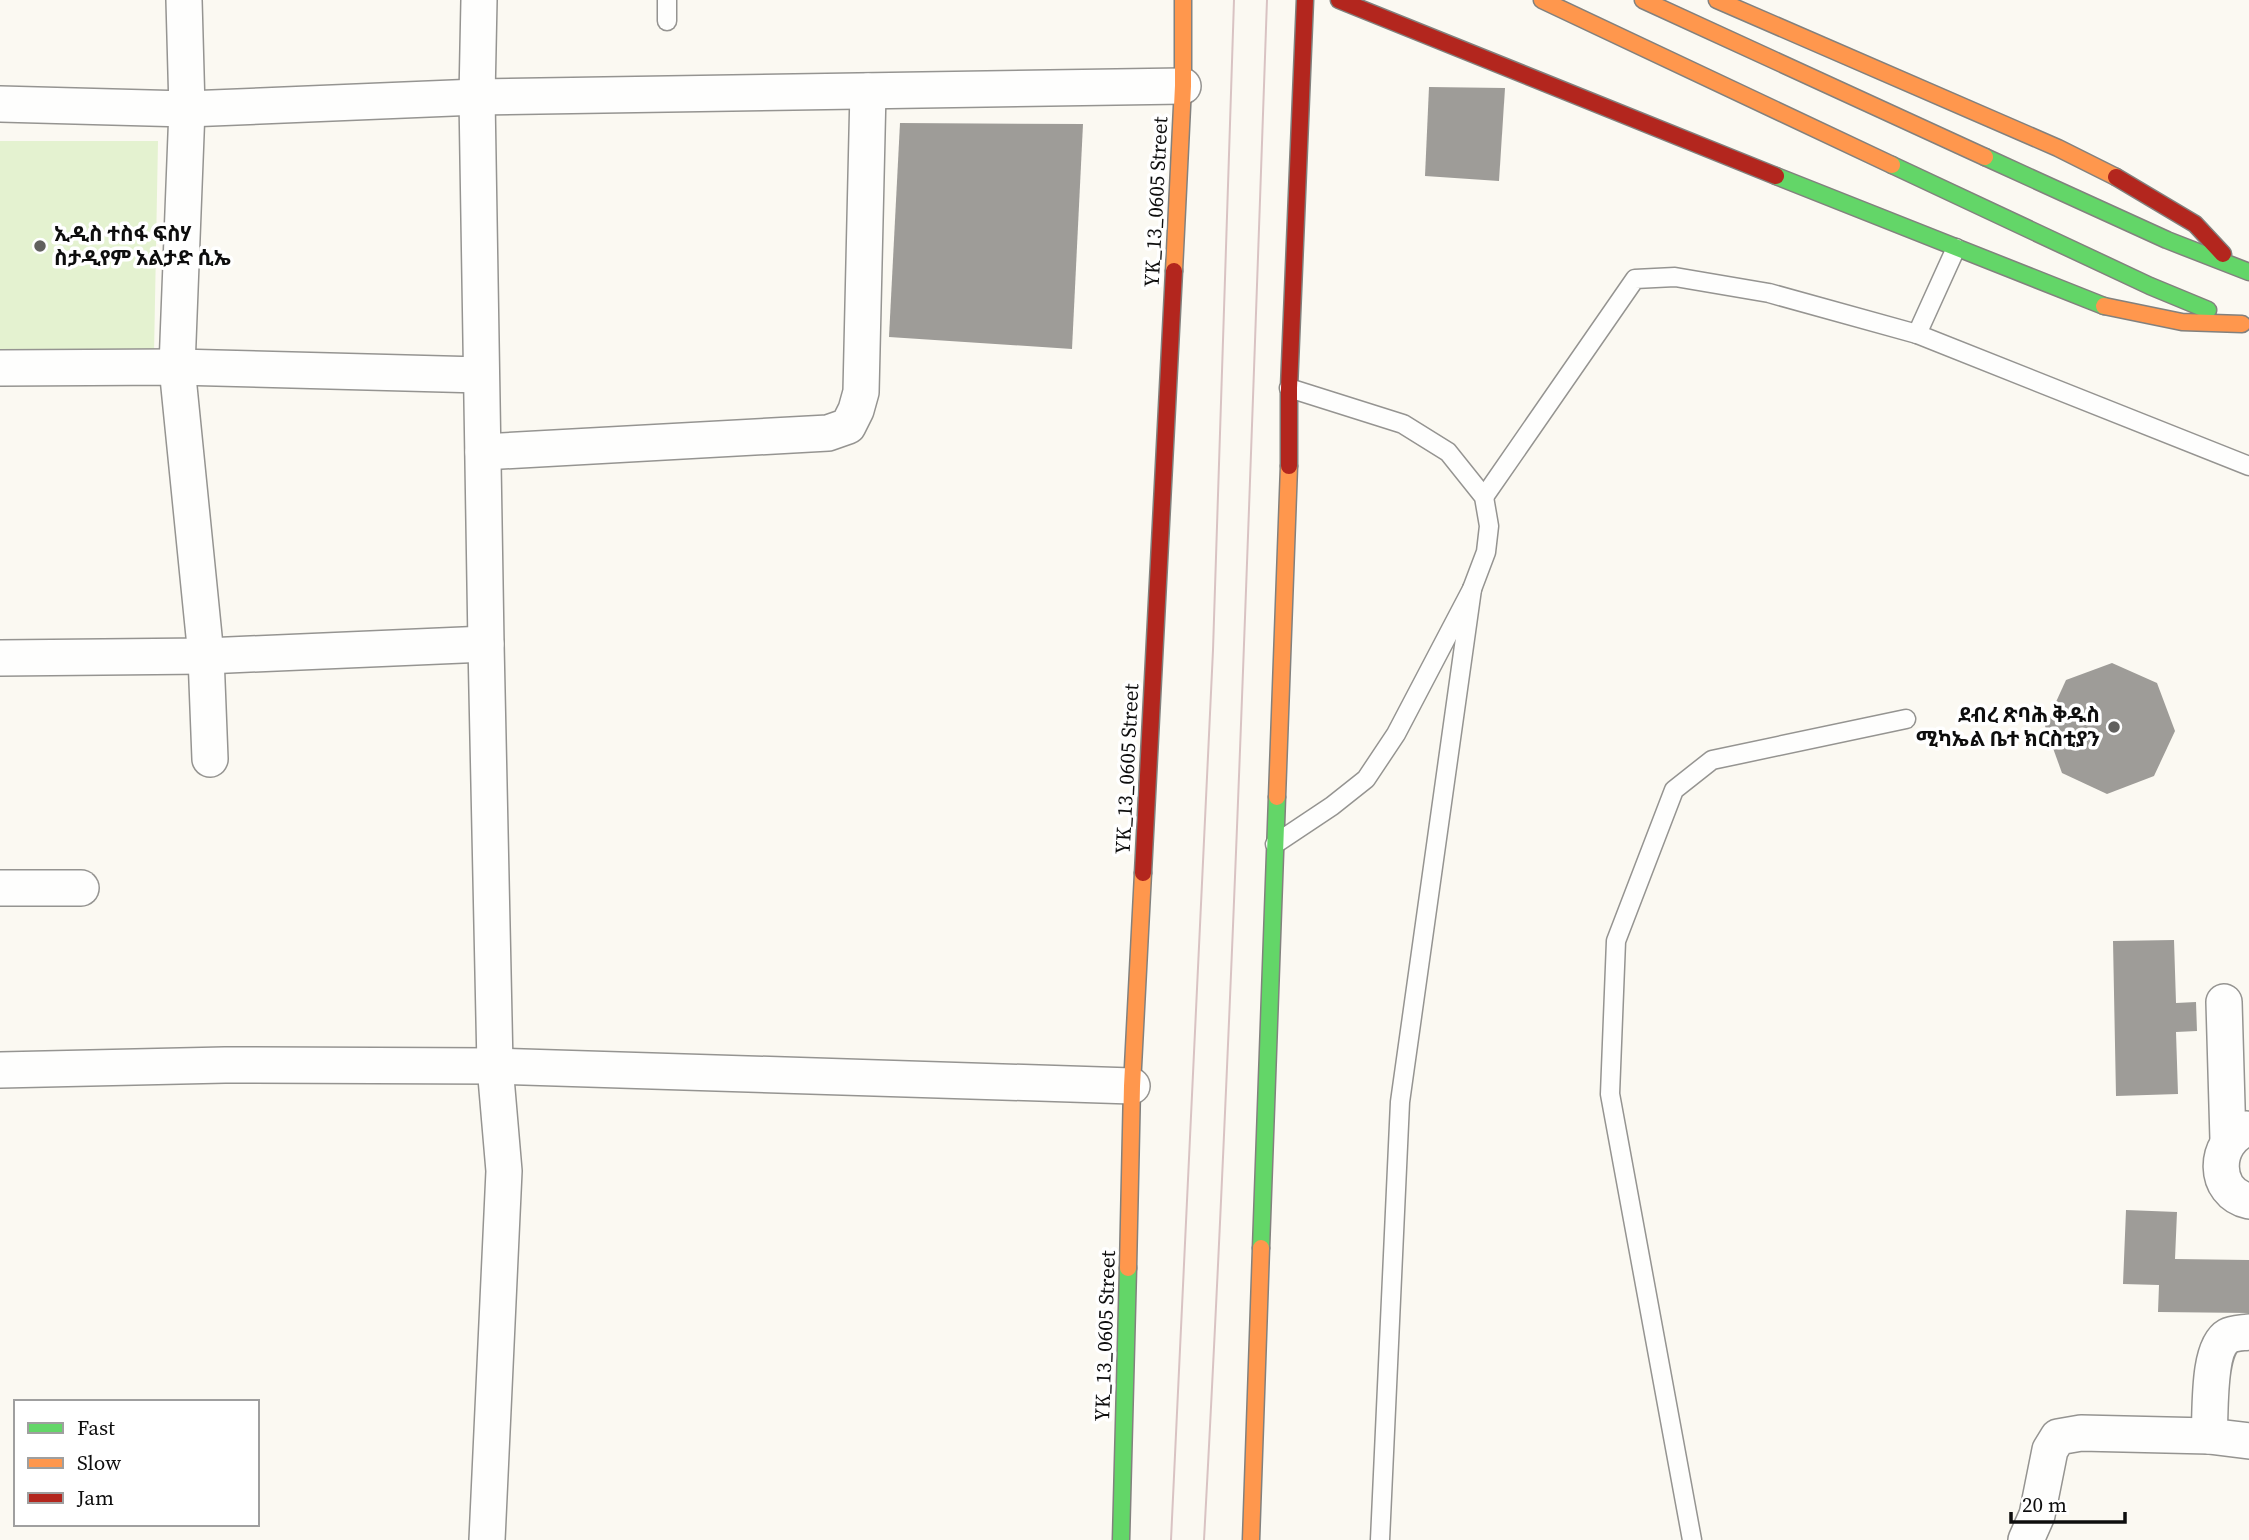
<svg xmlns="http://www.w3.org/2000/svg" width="2249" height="1540" viewBox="0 0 2249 1540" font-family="'Source Serif 4','Noto Sans Ethiopic',serif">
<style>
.green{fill:#e4f2d0}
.building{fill:#9e9c98}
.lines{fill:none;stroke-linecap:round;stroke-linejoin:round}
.lane-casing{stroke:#959491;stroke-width:21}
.street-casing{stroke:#959491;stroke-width:38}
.fast-casing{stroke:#82817e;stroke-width:19}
.slow-casing{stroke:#82817e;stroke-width:19}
.jam-casing{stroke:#82817e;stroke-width:19}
.lane{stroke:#fefefd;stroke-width:18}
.street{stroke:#fefefd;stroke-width:35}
.fast{stroke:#63d668;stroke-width:16}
.slow{stroke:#ff974d;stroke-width:16}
.jam{stroke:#b3261e;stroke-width:16}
.tram{stroke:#d9c3c3;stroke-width:2}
.poi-dot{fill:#61605e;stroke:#fff;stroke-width:2.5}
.labels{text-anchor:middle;stroke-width:7;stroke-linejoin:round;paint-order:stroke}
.street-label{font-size:21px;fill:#0e0e0e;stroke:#fff}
.poi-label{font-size:21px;font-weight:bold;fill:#0e0e0e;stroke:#fff;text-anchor:start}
</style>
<rect width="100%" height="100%" fill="#fbf9f2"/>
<!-- green -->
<polygon class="green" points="0,141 158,141 154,354 0,354"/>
<!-- building -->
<g class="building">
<polygon points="1429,87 1505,88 1499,181 1425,176"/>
<polygon points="900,123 1083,124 1072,349 889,337"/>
<polygon points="2112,663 2157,683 2175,731 2154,776 2107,794 2062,773 2045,726 2066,680"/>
<polygon points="2174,940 2176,1003 2196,1002 2197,1031 2176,1032 2178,1094 2116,1096 2113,941"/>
<polygon points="2126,1210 2177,1212 2175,1259 2249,1260 2249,1313 2158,1312 2159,1285 2123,1284"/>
</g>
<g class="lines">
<defs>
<g id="lane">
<polyline points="667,21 667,0"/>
<polyline points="1917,334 1956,248"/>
<polyline points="1484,497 1635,279 1675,277 1769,293 1917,334 2249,466"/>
<polyline points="1275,844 1332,806 1366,779 1396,734 1472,589 1486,552 1489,526 1484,497 1448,452 1403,424 1289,388"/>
<polyline points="1380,1540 1400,1102 1472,589"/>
<polyline points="1692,1540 1610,1094 1616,941 1674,790 1712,760 1906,719"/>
</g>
<g id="street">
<polyline points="184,0 187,109 177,367 206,656 210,759"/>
<polyline points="479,0 477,97 486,644 495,1066 504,1171 487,1540"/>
<polyline points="0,104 187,109 477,97 1183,86"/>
<polyline points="0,368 177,367 481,375"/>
<polyline points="483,452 828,433 848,426 856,410 861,392 868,91"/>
<polyline points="0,658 206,656 486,644"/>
<polyline points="0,888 81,888"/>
<polyline points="2224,1002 2228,1140"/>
<polyline points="0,1070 225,1065 495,1066 1132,1086"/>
<path d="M2246,1129C2213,1142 2212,1193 2249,1201"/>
<path d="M2209,1436C2211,1414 2207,1348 2228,1336C2233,1333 2243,1333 2249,1332"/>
<polyline points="2026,1540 2037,1515 2050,1450 2058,1437 2081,1433 2209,1436 2249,1441"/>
</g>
<g id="fast">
<polyline points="1985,157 2167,240 2249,272"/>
<polyline points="1892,165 2150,286 2208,310"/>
<polyline points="1776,176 2104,306"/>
<polyline points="1261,1248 1277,797"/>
<polyline points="1121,1540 1128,1268"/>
</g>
<g id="slow">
<polyline points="1542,0 1892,165"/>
<polyline points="1643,0 1985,157"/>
<polyline points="1717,0 2058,148 2116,177"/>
<polyline points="1174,271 1183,86 1183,0"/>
<polyline points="2104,306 2182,322 2242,324"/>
<polyline points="1277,797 1289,466"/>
<polyline points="1128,1268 1132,1086 1143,873"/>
<polyline points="1251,1540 1261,1248"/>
</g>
<g id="jam">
<polyline points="1339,0 1776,176"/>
<polyline points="2116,177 2195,224 2223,254"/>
<polyline points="1289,466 1289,388 1305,0"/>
<polyline points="1143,873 1174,271"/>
</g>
</defs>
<!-- lane casing -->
<use href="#lane" class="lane-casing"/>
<!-- street casing -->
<use href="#street" class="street-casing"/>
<!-- fast casing -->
<use href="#fast" class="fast-casing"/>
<!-- slow casing -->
<use href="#slow" class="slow-casing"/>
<!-- jam casing -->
<use href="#jam" class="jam-casing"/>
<!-- lane -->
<use href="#lane" class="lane"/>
<!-- street -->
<use href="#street" class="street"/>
<!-- fast -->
<use href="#fast" class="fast"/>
<!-- slow -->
<use href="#slow" class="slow"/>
<!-- jam -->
<use href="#jam" class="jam"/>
<!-- tram -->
<g class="tram">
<polyline points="1171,1540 1213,650 1234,0"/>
<path d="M1204,1540C1232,1027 1249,513 1267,0"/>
</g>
</g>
<!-- markers -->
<g class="poi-dot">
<circle cx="40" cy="246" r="7"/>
<circle cx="2114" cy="727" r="7"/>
</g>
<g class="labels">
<!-- street labels -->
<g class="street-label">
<text transform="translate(1156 202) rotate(-87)" y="7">YK_13_0605 Street</text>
<text transform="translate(1127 769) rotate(-87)" y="7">YK_13_0605 Street</text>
<text transform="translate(1105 1336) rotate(-88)" y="7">YK_13_0605 Street</text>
</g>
<!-- poi labels -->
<g class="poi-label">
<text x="54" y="241">ኢዲስ ተስፋ ፍስሃ<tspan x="54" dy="24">ስታዲየም አልታድ ሲኤ</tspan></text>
<text x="2100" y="722" text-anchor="end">ደብረ ጽባሕ ቅዱስ<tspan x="2100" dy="24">ሚካኤል ቤተ ክርስቲያን</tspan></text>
</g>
</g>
<!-- legend -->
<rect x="14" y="1400" width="245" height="126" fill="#ffffff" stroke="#9f9f9f" stroke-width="2"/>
<rect x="28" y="1423" width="35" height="10" fill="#63d668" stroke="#9f9f9f" stroke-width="2"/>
<text x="77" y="1435" font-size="21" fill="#0e0e0e">Fast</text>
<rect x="28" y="1458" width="35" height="10" fill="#ff974d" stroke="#9f9f9f" stroke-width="2"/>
<text x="77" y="1470" font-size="21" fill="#0e0e0e">Slow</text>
<rect x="28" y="1493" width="35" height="10" fill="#b3261e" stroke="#9f9f9f" stroke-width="2"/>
<text x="77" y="1505" font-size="21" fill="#0e0e0e">Jam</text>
<!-- scale -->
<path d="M2011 1512v10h114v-10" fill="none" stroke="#0e0e0e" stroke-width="3.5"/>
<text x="2022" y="1512" font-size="21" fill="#0e0e0e" stroke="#ffffff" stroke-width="5" paint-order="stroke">20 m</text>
</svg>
